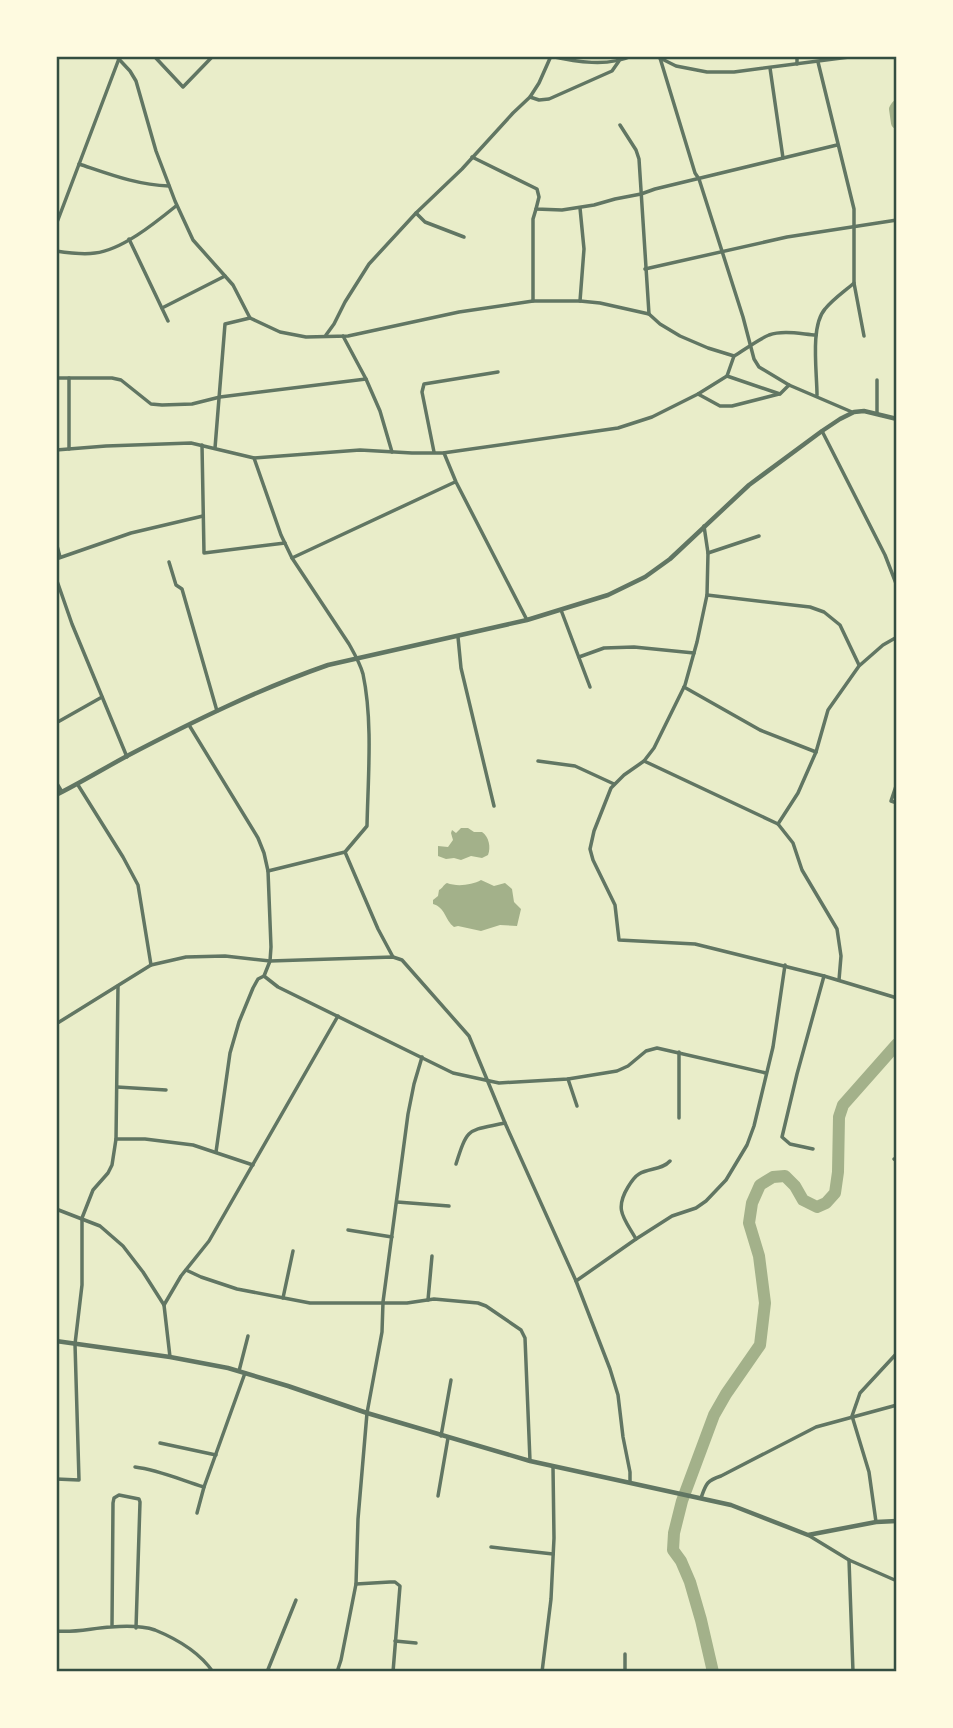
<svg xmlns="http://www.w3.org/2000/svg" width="953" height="1728" viewBox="0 0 953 1728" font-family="'Alegreya Sans',sans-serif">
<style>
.water{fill:#a3b18a}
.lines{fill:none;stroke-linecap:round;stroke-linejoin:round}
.river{stroke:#a3b18a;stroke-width:12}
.minor{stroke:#617663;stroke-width:3.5}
.tertiary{stroke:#617663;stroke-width:4.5}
.neatline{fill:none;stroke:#344e41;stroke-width:2.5}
</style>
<rect width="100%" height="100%" fill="#e9edc9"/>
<!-- water -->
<g class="water">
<path d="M461,828H468L474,832H482C489,837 491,847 488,855L482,858L471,856L461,860L454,858L446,859L438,856V846L448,847L453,840L451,833L452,830L456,833Z"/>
<path d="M481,880L494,886L505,883L512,889L514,902L521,909L517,926L500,925L481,931L458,926L454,927C445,920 445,907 433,904V900L438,896L439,890C443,888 443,885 447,883C457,887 472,885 481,880Z"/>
</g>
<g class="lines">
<!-- river -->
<g class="river">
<polyline points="897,106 895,109 897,123"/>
<polyline points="713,1672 701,1620 690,1582 681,1561 673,1550 674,1533 682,1501 714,1415 726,1394 760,1345 765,1303 759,1256 749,1223 752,1203 760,1185 773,1177 785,1176 795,1186 803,1200 817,1207 826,1203 835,1193 838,1172 839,1117 843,1105 897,1044"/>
</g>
<!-- minor -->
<g class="minor">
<polyline points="116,56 130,71 136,81 156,151 175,201 193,240 233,285 250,318 280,332 306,337 348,336 459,312 533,301 580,301 600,303 649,314 660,324 680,336 708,348 734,356"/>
<polyline points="154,56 183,87 213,56"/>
<path d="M550,56C577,62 607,67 632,56"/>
<polyline points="656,56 676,66 707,72 734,72 857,56"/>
<polyline points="797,56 797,64"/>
<polyline points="660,58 695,173 699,179 743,317 754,359 759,367 789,385"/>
<polyline points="818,62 854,209 854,283 864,336"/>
<polyline points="770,68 783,158"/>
<polyline points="530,97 539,100 549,99 612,71 619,61"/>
<polyline points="620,125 636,150 639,159 649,314"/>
<polyline points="472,157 537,189 539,197 536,209 562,210 594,205 615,199 641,194 655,189 837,145"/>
<path d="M79,164C109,174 137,185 169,186"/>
<polyline points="580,208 584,249 580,301"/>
<polyline points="416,213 425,222 464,237"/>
<polyline points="56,225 120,56"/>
<polyline points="129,239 168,321"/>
<path d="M56,251C69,253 82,255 95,253C122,250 155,223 176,206"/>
<polyline points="645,269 787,237 897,220"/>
<polyline points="533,301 533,219 536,209"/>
<polyline points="162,308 225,276"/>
<polyline points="326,335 334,324 345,302 369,264 416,213 462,169 513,113 530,97 539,83 551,56"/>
<polyline points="343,336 366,379 380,411 392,452"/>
<polyline points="727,376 780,394 789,385 852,412"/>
<polyline points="56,378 112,378 121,380 151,404 162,405 192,404 220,397 366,379"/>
<polyline points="69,378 69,449"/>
<polyline points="877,380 877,414"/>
<polyline points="698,394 720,406 732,406 779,394"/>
<path d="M817,395C817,372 810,326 825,309C833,299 845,291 854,283"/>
<polyline points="822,431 885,555 897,586"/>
<polyline points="202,445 204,553 285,543"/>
<polyline points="215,448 225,324 250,318"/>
<path d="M56,450L106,446L191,443L254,458L281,535L292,558L349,644C354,653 360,663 363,674C373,721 368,778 367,826L345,852L268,871"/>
<polyline points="434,452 422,392 424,384 498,372"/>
<polyline points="444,453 456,482 527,620"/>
<path d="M254,458L360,450L412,453H443L618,428L652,417L698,394L727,376L734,356C744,350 759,339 769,335C783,330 801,334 816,335"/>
<polyline points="704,526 708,553 707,595 697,642 685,685 654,748 644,761 624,775 611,788 594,831 590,849 593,860 615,905 619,940 695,944 824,976 897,998"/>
<polyline points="56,542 60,557"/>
<polyline points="708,553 759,536"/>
<polyline points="292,558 455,482"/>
<polyline points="56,559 131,533 203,516"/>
<polyline points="169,562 176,585 182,589 217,711"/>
<polyline points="56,578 72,624 127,757"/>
<polyline points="707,595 810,607 824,612 840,625 859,665"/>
<polyline points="561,610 590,687"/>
<polyline points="458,637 461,668 494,806"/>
<polyline points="579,657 604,648 634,647 694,653"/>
<polyline points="684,687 760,730 816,752"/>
<polyline points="56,723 102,697"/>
<polyline points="189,725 258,838 264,853 268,871 271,947 270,961 264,976 278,987 453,1073 499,1083 568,1079 617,1071 628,1066 646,1051 657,1048 766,1073"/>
<polyline points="538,761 575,766 614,784"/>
<polyline points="644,761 778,824 793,843 802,870 837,929 841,956 839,980"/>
<polyline points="56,782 62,792"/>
<polyline points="897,783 891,801 897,803"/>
<polyline points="78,785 123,857 138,885 151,965"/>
<polyline points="778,824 798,793 816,752 828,710 859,666 883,645 897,637"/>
<polyline points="345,852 378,929 393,957"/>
<polyline points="56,1024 151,965 186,957 225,956 270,961 393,957 402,960 469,1036 505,1123 576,1281 610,1369 618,1395 623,1437 630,1472 630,1482"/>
<polyline points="568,1079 577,1106"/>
<polyline points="117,1087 166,1090"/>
<polyline points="679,1118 679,1052"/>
<polyline points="116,1139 145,1139 193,1145 253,1165"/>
<polyline points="813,1149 790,1144 782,1137 797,1074 824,976"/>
<polyline points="216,1152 230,1053 239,1022 253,988 258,979 264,976"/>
<polyline points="894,1159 897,1161"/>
<path d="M456,1164C468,1126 468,1131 505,1123"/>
<polyline points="397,1202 449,1206"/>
<polyline points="56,1209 100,1226 123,1246 143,1272 164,1305 170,1357"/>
<polyline points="348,1230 392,1237"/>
<polyline points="636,1239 672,1216 696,1208 706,1201 726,1180 747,1145 754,1126 773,1047 785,965"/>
<polyline points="186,1270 201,1277 237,1289 310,1303 407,1303 434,1299 478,1303 486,1306 521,1330 525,1338 530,1461"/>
<path d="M576,1281L636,1239C624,1218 614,1210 628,1187C631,1182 634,1177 639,1174C649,1168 662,1170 670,1161"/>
<polyline points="283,1298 293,1251"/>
<polyline points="428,1300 432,1256"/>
<polyline points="164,1305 181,1276 209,1241 338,1016"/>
<polyline points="239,1371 248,1336"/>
<polyline points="441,1436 451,1380"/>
<polyline points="160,1443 216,1455"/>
<path d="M135,1467C159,1470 181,1480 204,1487"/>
<polyline points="56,1479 79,1480 75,1344 82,1285 82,1218 93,1190 108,1173 112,1165 116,1139 118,986"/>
<polyline points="438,1496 448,1438"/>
<path d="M701,1498C706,1484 706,1481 721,1476L816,1427L897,1405"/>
<polyline points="197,1513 204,1487 245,1373"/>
<polyline points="876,1522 869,1472 852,1416 860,1393 897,1353"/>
<polyline points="808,1535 849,1560 897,1581"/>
<polyline points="491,1547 553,1554"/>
<polyline points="849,1560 853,1672"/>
<polyline points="356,1584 390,1582 395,1582 400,1586 393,1672"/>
<polyline points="112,1626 113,1503 114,1498 119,1495 139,1499 140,1502 136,1628"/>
<path d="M56,1631C75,1633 92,1628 111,1627C124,1626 143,1626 155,1630C177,1639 200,1653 213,1672"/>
<polyline points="395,1641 416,1643"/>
<polyline points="625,1654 625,1672"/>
<polyline points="267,1672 296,1600"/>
<polyline points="337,1672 341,1660 356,1584 358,1519 367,1413 382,1332 383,1302 408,1114 414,1084 422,1057"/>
<polyline points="542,1672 551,1599 554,1538 553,1467"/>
</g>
<!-- tertiary -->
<g class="tertiary">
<path d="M56,795C80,783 103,769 127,756C192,722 259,689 328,665L527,620L608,595L645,577L670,559L749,485L822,431L840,419L854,412L864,411L897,419"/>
<polyline points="56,1341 170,1357 228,1368 288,1386 367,1413 530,1461 731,1505 808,1535 876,1522 897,1521"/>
</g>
</g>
<!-- border -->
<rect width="953" height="1728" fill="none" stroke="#fefae0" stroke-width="116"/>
<rect x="58" y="58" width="837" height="1612" class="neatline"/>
</svg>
